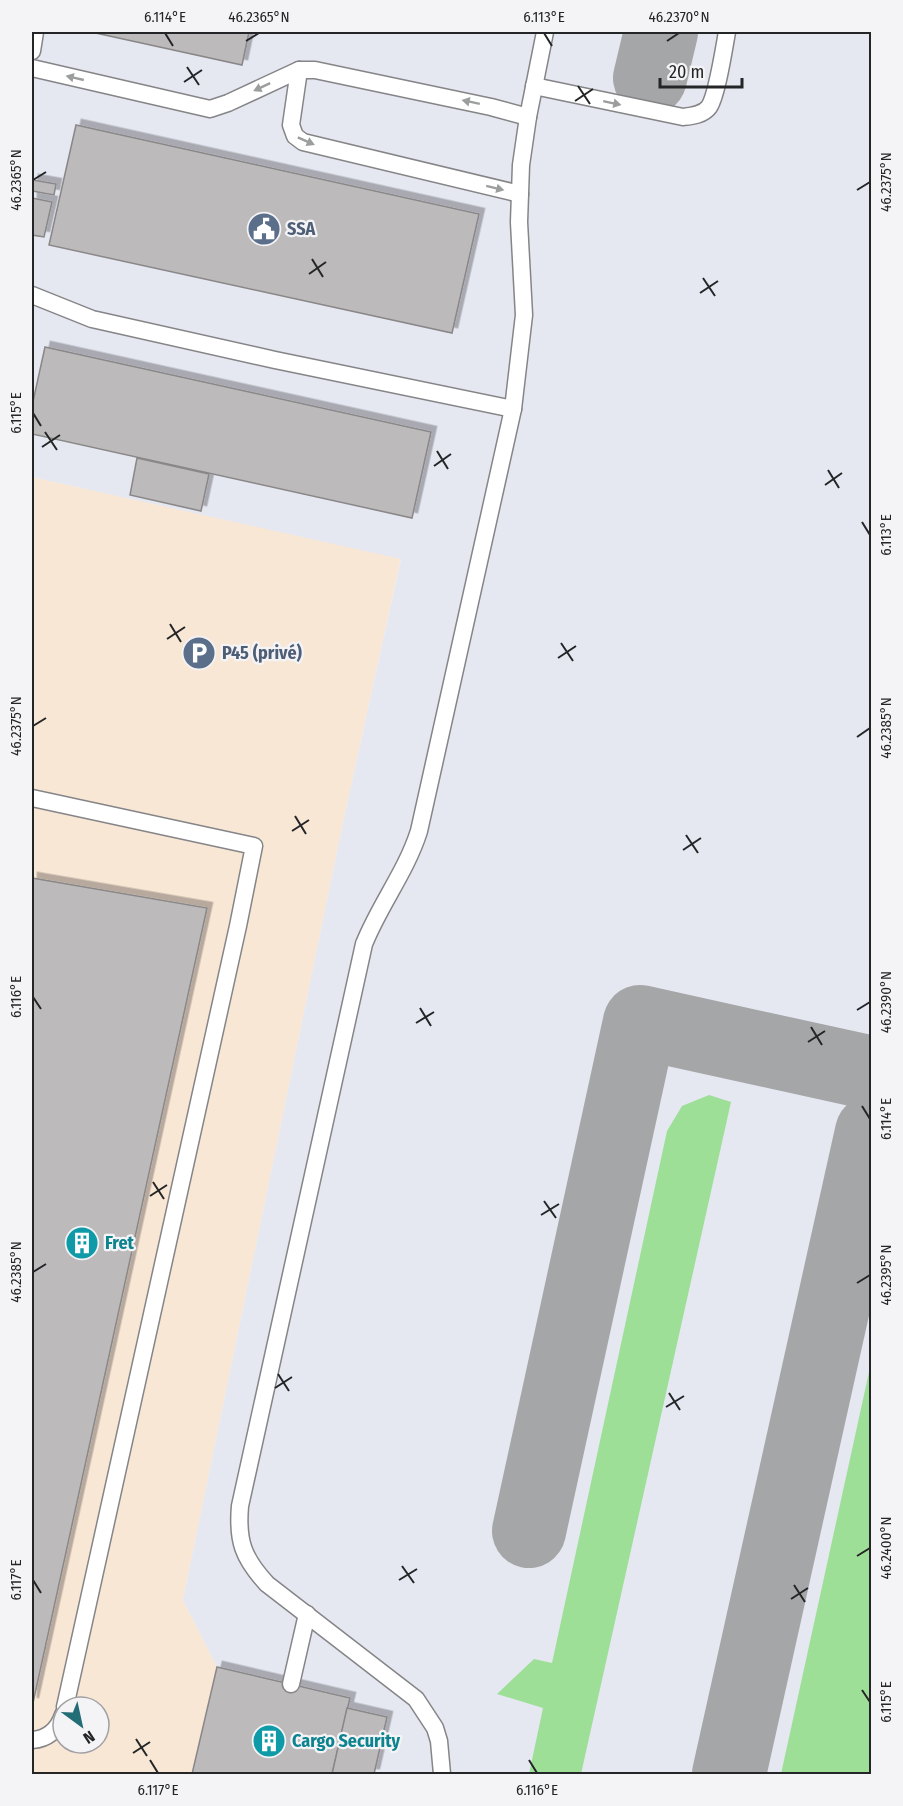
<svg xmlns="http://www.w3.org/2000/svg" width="903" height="1806" viewBox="0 0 903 1806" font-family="'Fira Sans Condensed',sans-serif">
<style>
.commercial{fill:#f9e7d6;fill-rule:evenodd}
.built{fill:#e5e7f1}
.green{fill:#9edf97}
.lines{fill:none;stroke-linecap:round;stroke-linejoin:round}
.taxiway{stroke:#a5a6a8;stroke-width:74}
.building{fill:#bdbabb;stroke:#8a8788;stroke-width:1.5;filter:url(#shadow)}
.lane-casing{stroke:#858588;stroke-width:19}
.lane{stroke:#fff;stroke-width:16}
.oneway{fill:#9c9d9d}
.ticks{fill:none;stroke:#242526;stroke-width:2}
.labels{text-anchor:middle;stroke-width:4.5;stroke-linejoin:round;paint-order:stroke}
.service-label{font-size:18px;font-weight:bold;fill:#4e5e75;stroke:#f4f4f7;text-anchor:start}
.culture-label{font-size:18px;font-weight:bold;fill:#0d838f;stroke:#f4f4f7;text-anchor:start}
.neatline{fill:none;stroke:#242526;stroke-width:2}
.ticks-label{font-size:15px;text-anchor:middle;fill:#242526}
</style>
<defs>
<filter id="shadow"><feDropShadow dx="5.5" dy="-5.5" stdDeviation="0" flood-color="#0004"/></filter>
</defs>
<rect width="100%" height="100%" fill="#f4f4f7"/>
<!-- commercial -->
<path class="commercial" d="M32,477L401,558L344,818L183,1600L217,1667L192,1774H32ZM63,1707H99V1743H63Z"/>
<!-- built -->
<polygon class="built" points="32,32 871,32 871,1774 192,1774 217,1667 183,1600 344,818 401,559 32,477"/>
<!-- green -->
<g class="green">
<polygon points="709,1095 731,1102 581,1774 529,1774 543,1708 497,1694 534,1659 552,1663 667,1131 682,1106"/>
<polygon points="871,1363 871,1774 781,1774"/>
</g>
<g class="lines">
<!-- taxiway -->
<g class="taxiway">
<polyline points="650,78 661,32"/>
<polyline points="529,1531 640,1022 872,1073"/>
<polyline points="729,1774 872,1132"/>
</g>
</g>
<!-- building -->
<g class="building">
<polygon points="91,32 249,32 242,65"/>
<polygon points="76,125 479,214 452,333 49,245"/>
<polygon points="33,180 56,184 54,195 32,191"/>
<polygon points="32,198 52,202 44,237 32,235"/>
<polygon points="45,347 431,432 412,518 32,434 32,406"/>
<polygon points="137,458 209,474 201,511 130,495"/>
<polygon points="32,878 207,908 33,1703 32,1703"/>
<polygon points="217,1667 350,1698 332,1774 192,1774"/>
<polygon points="347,1708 387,1717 374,1774 332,1774"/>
</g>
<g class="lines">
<defs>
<g id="lane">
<polyline points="32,51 35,32"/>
<polyline points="32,68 210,109 228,103 299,70 315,70 491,107 528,117"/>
<polyline points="299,70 291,125 295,136 303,142 520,194"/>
<path d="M534,86L683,117C692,116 703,115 709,107C717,95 724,48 727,32"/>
<polyline points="32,295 92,319 275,360 513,409"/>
<polyline points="32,798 254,846 238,926 65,1707"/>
<polyline points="291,1684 307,1614"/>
<path d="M32,1740C47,1739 58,1730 63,1715"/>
<path d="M442,1774L439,1741L435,1728L416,1699L267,1584C243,1558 237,1541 240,1506L364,944C380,904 406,872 419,831L513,409L524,315L519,222L521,165L528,117L545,32"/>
</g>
</defs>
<!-- lane casing -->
<use href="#lane" class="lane-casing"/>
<!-- lane -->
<use href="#lane" class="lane"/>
</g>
<!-- one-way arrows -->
<defs><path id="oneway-solid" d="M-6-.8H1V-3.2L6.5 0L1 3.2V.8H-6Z" transform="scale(1.5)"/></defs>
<g class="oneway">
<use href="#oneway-solid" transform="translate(75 78) rotate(-167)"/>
<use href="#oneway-solid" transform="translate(262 87) rotate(155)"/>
<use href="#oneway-solid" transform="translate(471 102) rotate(-168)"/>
<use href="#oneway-solid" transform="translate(612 103) rotate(12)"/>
<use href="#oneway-solid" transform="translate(306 141) rotate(24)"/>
<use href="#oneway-solid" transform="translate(495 188) rotate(14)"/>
</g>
<!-- ticks -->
<path class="ticks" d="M165,33L173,46M544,33L552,46M246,41L259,33M667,41L679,33M187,67L199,85M184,82L202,70M578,86L590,104M575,101L593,89M33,180L46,172M857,190L870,182M312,259L323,277M309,274L326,262M703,278L715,296M700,293L718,281M33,413L41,426M45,432L57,450M42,447L60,435M437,451L448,469M434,466L451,454M828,470L839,488M825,485L842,473M862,522L870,535M170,624L181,642M167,639L185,627M561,643L573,661M558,658L576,646M33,726L46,718M857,737L870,728M295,816L306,834M292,831L309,820M686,835L698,853M683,850L701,838M33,997L41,1009M420,1008L431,1026M857,1010L870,1002M416,1023L434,1012M811,1027L822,1045M808,1042L825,1031M862,1106L870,1119M153,1182L164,1199M150,1196L167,1185M544,1201L556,1218M541,1215L559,1204M33,1272L46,1264M857,1283L870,1275M278,1374L289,1391M275,1388L292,1377M669,1393L680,1410M666,1407L684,1396M857,1556L870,1548M402,1566L414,1583M33,1580L41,1593M399,1580L417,1569M794,1585L805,1602M791,1599L808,1588M862,1690L870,1702M136,1739L147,1756M133,1753L150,1742M150,1760L158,1773M529,1760L537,1773"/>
<!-- icons -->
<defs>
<symbol id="civic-disc" viewBox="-11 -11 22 22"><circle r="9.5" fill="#5c6f8a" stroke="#f4f4f7"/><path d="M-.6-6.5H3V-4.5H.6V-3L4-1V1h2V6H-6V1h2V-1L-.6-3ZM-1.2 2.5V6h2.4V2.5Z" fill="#fff"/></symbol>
<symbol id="parking-disc" viewBox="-11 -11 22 22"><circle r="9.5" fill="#5c6f8a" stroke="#f4f4f7"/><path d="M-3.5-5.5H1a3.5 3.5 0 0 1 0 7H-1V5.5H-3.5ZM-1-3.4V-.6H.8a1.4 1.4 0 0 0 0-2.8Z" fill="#fff"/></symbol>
<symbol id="building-disc" viewBox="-11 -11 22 22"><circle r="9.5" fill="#0f9aa8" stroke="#f4f4f7"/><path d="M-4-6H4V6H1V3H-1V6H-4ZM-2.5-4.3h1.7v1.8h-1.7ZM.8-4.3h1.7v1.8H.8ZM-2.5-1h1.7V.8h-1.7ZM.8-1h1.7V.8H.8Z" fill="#fff"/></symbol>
</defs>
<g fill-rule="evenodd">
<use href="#civic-disc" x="245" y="210" width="38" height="38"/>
<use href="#parking-disc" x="180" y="634" width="38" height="38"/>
<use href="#building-disc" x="63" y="1224" width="38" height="38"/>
<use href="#building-disc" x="250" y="1722" width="38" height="38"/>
</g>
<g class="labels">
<!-- service labels -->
<g class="service-label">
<text x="287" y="235">SSA</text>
<text x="222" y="659">P45 (privé)</text>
</g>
<!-- culture labels -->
<g class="culture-label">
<text x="105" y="1249">Fret</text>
<text x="292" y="1747">Cargo Security</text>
</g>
</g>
<!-- border -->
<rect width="903" height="1806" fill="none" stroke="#f4f4f7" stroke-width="66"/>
<!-- north arrow -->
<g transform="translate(81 1725) rotate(147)"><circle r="28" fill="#f4f4f7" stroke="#a1a1a3" stroke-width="1.5"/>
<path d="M0-4.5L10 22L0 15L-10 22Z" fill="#236d76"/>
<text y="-9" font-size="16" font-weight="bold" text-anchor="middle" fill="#242526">N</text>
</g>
<!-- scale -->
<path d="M660 78v9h82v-9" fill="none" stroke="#242526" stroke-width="3"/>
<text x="669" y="78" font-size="18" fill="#242526" stroke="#f4f4f7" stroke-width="4.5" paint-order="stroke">20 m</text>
<rect x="33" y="33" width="837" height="1740" class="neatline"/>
<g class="ticks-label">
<text x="165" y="22">6.114°E</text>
<text x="259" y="22">46.2365°N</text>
<text x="544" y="22">6.113°E</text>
<text x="679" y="22">46.2370°N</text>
<text transform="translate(16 180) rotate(-90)" y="5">46.2365°N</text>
<text transform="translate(886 182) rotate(-90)" y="5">46.2375°N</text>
<text transform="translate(16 413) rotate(-90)" y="5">6.115°E</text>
<text transform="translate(886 535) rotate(-90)" y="5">6.113°E</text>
<text transform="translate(16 726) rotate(-90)" y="5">46.2375°N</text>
<text transform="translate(886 728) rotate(-90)" y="5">46.2385°N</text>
<text transform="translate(16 997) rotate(-90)" y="5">6.116°E</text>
<text transform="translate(886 1002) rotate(-90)" y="5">46.2390°N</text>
<text transform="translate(886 1119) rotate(-90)" y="5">6.114°E</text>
<text transform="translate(16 1272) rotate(-90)" y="5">46.2385°N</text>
<text transform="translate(886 1275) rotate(-90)" y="5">46.2395°N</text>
<text transform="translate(886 1548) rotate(-90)" y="5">46.2400°N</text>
<text transform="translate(16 1580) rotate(-90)" y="5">6.117°E</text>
<text transform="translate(886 1702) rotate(-90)" y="5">6.115°E</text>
<text x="158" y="1795">6.117°E</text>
<text x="537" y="1795">6.116°E</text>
</g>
</svg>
